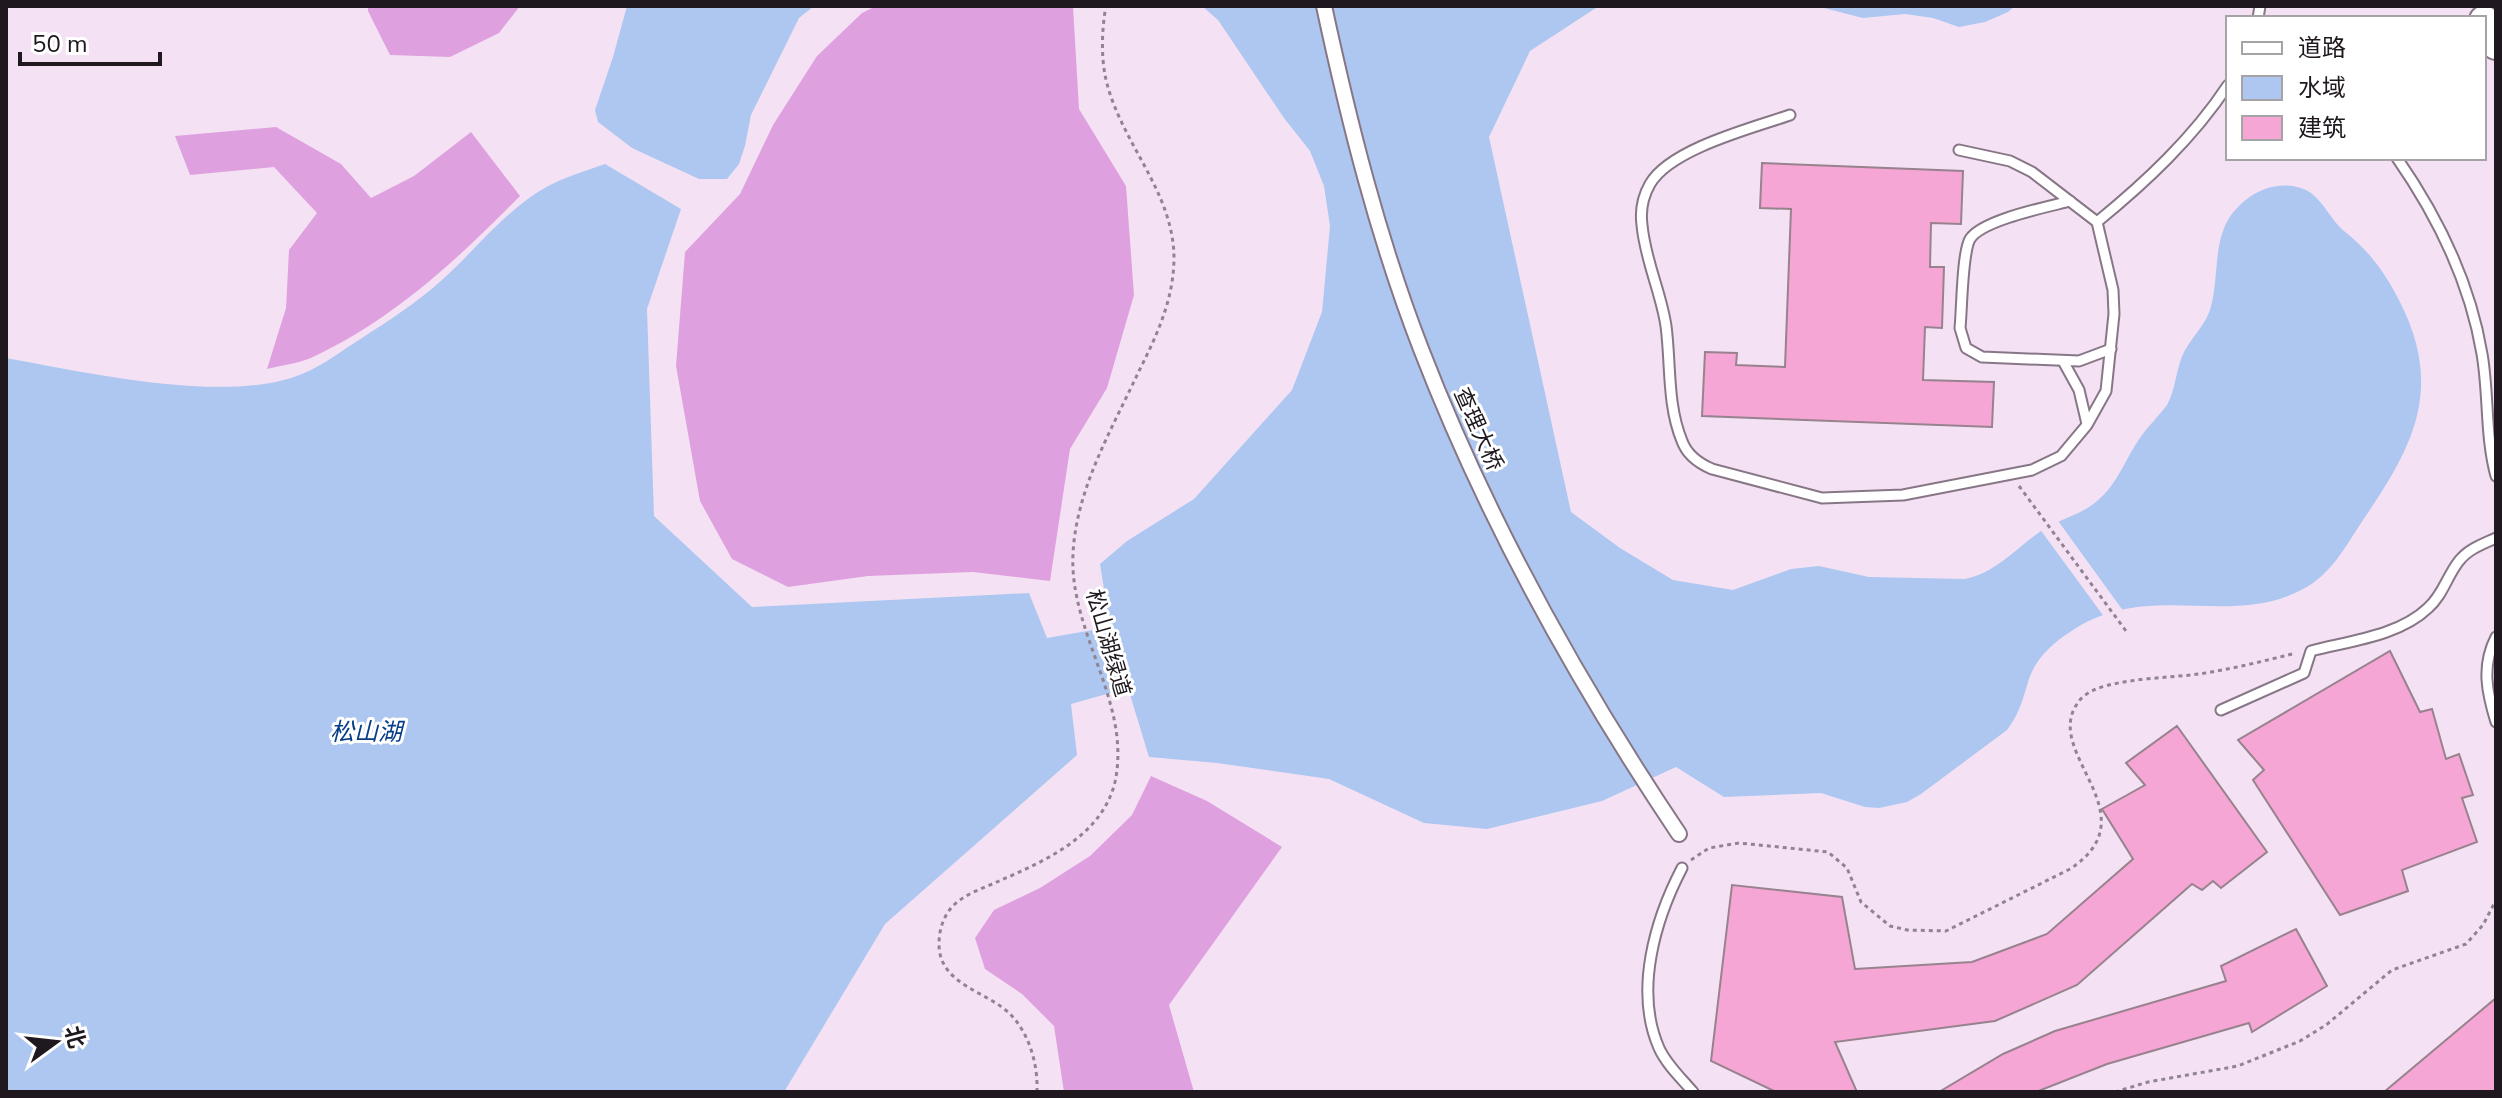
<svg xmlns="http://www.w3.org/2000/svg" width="2502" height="1098" viewBox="0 0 2502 1098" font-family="'Nunito Sans','Noto Sans SC',sans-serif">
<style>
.forest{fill:#dfa0df}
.water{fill:#adc7f1}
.pier{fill:#f4e2f4}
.building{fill:#f6a6d4;stroke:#97828d;stroke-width:2}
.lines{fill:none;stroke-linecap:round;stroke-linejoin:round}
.service-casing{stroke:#877786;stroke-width:13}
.pedestrian-casing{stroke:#877786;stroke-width:18}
.primary-casing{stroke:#877786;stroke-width:32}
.path{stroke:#908490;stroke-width:3;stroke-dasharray:4 4;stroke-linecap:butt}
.service{stroke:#fff;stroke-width:9}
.pedestrian{stroke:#fff;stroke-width:14}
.primary{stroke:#fff;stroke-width:28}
.labels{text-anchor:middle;stroke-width:6;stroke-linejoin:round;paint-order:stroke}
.street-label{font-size:22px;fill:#1f191f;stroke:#fff}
.water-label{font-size:24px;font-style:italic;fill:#073c89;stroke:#fff}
</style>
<rect width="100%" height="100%" fill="#f4e2f4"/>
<!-- forest -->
<g class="forest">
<polygon points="368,6 520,6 499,33 450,57 390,55 368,11"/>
<polygon points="876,6 1073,6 1079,109 1126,186 1134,295 1107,388 1070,449 1050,581 973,572 868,576 788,587 732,559 700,501 676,366 685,252 740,194 773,125 817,56 862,13"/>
<path d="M276,127L341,164L371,198L414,176L471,132L520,196C459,258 395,318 315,356C301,363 283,365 267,369L286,308L289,250L317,213L274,167L190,175L175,136Z"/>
<polygon points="1151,776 1207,801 1282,847 1169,1005 1194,1092 1064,1092 1054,1026 1022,994 985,969 975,938 994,910 1040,888 1090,856 1132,815"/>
</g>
<!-- water -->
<g class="water">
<polygon points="627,6 814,6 799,18 751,115 745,146 739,164 727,179 699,179 632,148 598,122 595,110 613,57"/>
<path d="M1202,6H1599L1530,51L1489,137L1571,512L1620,548L1673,580L1733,590L1791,569L1819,566L1869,577L1965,579C1996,573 2016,548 2041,531C2058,519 2082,515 2097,501C2118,484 2125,459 2140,438C2148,426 2159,416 2167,405C2176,389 2176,368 2184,352C2192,337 2205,325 2210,310C2219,281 2213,246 2228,220C2244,194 2276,177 2306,190C2322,198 2330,219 2344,231C2371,253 2384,271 2400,302C2443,387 2415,444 2365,517C2350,539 2336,567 2313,583C2236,634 2151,576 2070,632C2053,643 2036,658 2029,679C2023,698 2020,713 2007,730L1921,794L1907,802L1879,808L1865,807L1821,793L1724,797L1676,767L1602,801L1487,829L1424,823L1329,779L1217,763L1149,757L1128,688L1071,704L1077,755L885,924L784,1092H6V358C84,372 228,405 302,374C322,366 341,351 359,340C388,321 418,302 443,279C475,250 502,215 538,192C558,179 582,172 605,164L681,209L647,309L654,516L752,607L1029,593L1047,638L1110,627L1100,564L1127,541L1194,499L1292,390L1322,312L1330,226L1324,186L1310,151L1284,118L1218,20Z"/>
<polygon points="1816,6 2015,6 2008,12 1985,22 1959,27 1933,18 1905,14 1863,18"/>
</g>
<!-- pier -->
<polygon class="pier" points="2056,518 2124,612 2105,618 2039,528"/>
<!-- building -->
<g class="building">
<polygon points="1762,163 1963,171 1961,224 1931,223 1930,267 1944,267 1942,328 1925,327 1923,380 1994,382 1992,427 1702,416 1705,352 1737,353 1736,365 1785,367 1791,209 1760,208"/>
<polygon points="2390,651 2420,712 2432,709 2446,759 2459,754 2473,795 2462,798 2477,842 2402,870 2408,891 2340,915 2253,780 2264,770 2238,740"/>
<polygon points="2177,726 2267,852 2221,888 2213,881 2202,890 2192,884 2077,985 1995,1021 1835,1042 1857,1092 1776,1092 1711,1061 1732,885 1842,897 1855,969 1972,962 2047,934 2133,859 2102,809 2145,785 2126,763"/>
<polygon points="2296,929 2327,986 2252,1032 2249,1023 2107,1064 2036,1092 1939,1092 2003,1054 2055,1031 2226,981 2221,966"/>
<polygon points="2496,998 2496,1092 2384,1092"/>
</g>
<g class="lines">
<defs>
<g id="service">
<polyline points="2258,18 2260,6"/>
<path d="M1790,115C1752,128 1670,149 1650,184C1642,198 1640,210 1642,225C1645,260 1661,292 1666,326C1671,364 1667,405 1682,441C1687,455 1698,463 1712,469L1822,498L1903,495L2032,470L2061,456L2087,425L2106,391L2114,314L2113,290L2097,222"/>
<path d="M1959,150L2010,161L2032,172L2097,222C2146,182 2193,138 2228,85"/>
<path d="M2397,158C2438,217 2470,282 2482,354C2489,394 2485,436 2496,476"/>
<path d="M2070,201C2047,207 1982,220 1970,239C1962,253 1962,309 1960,328L1966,348L1982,357L2079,361L2111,349"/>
<polyline points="2063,361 2079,390 2087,424"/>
<path d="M2496,637C2481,666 2487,693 2496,722"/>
<path d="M2221,710L2304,673L2311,651C2349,641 2399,636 2428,608C2443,595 2447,576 2459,561C2468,549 2483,544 2496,538"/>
<path d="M1682,868C1655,920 1634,991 1659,1048C1666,1064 1682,1079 1693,1092"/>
</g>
<path id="pedestrian" d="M1324,6C1349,122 1378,238 1421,349C1487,520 1577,682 1679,834"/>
<polyline id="primary" points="2484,20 2496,45"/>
</defs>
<!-- service casing -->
<use href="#service" class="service-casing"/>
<!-- pedestrian casing -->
<use href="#pedestrian" class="pedestrian-casing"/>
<!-- primary casing -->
<use href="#primary" class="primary-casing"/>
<!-- path -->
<g class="path">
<polyline points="2019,486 2126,631"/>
<path d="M1691,860L1709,848L1739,843L1828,852L1847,868L1861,902L1890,926L1907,930L1946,931L2070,869C2152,815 2043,754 2077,704C2081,697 2089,692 2096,689C2126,678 2168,678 2199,674C2232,669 2264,661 2296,653"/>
<path d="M1037,1092C1038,1065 1030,1036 1012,1016C989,991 939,986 939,944C939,929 944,914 955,904C967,893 984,888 999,881C1045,861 1102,836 1115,782C1132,703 1069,633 1073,554C1076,489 1112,429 1139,371C1157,335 1174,299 1174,257C1173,189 1118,140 1105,75C1101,54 1102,27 1106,6"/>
<polyline points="2115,1092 2148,1082 2238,1066 2300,1041 2326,1025 2392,970 2466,944 2483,925 2496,900"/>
</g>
<!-- service -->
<use href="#service" class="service"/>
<!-- pedestrian -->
<use href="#pedestrian" class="pedestrian"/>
<!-- primary -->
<use href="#primary" class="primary"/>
</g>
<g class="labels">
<!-- street labels -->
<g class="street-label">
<text transform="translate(1479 429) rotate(66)" y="8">查理大桥</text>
<text transform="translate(1109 643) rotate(74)" y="8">松山湖绿道</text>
</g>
<!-- water labels -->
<g class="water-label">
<text x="366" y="740">松山湖</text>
</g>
</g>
<!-- border -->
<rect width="2502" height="1098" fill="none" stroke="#1f191f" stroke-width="16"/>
<!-- legend -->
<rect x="2226" y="16" width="260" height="144" fill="#ffffff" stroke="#a5a3a5" stroke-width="2"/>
<rect x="2242" y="42" width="40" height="12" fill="#ffffff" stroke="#a5a3a5" stroke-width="2"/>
<text x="2298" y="56" font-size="24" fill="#1f191f">道路</text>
<rect x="2242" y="76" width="40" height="24" fill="#adc7f1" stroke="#a5a3a5" stroke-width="2"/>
<text x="2298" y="96" font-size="24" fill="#1f191f">水域</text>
<rect x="2242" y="116" width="40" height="24" fill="#f6a6d4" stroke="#a5a3a5" stroke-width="2"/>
<text x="2298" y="136" font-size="24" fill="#1f191f">建筑</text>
<!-- north arrow -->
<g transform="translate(56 1042) rotate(75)" stroke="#ffffff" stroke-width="6" paint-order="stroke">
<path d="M0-6L14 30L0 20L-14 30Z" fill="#1f191f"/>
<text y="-12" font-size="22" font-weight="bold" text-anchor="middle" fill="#1f191f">北</text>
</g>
<!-- scale -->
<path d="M20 52v12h140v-12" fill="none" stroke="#1f191f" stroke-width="4"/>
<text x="32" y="52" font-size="24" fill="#1f191f" stroke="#ffffff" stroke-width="6" paint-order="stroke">50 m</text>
</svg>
